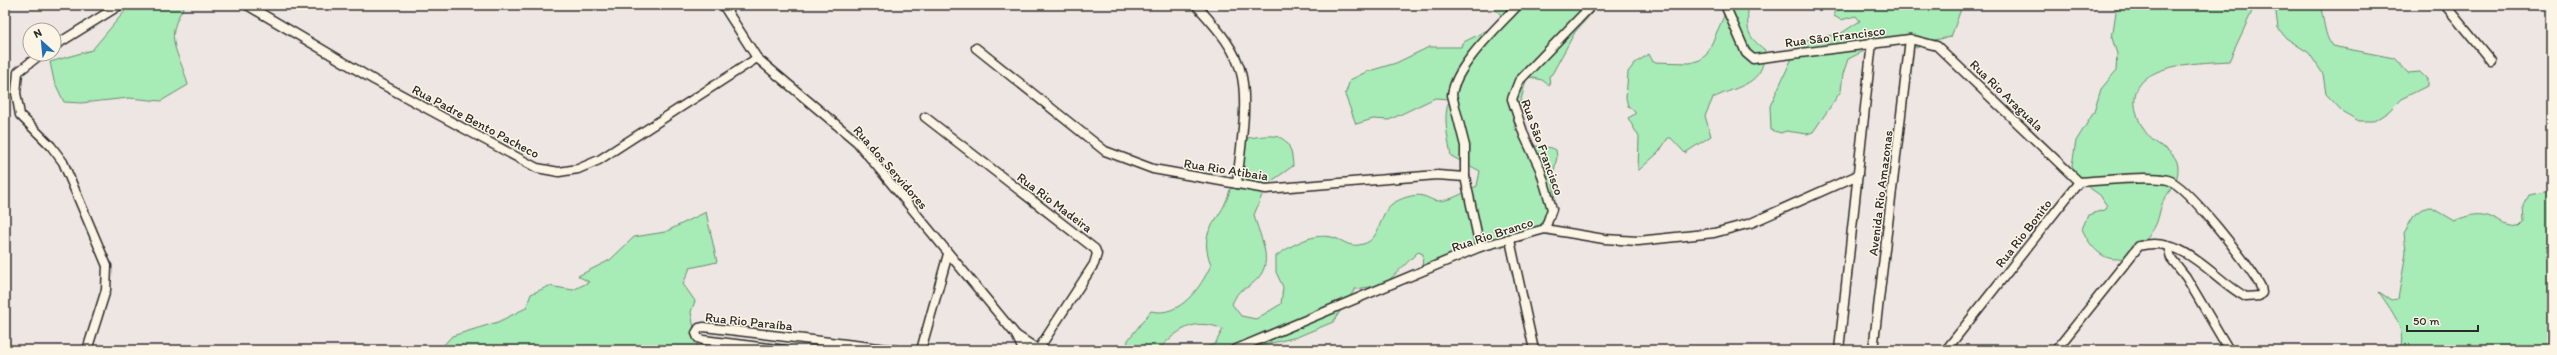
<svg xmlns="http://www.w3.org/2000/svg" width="2557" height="355" viewBox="0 0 2557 355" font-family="Itim,sans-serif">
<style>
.green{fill:#a7ebb6;stroke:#698b70}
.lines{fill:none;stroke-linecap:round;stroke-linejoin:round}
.minor-casing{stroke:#2b2b2b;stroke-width:11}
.minor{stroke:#fcf5e5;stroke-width:8}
.labels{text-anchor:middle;stroke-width:3;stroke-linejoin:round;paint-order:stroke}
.street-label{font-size:13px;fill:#2b2b2b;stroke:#fcf5e5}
</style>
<rect width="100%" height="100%" fill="#eee6e3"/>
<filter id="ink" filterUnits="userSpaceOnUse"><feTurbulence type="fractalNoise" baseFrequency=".025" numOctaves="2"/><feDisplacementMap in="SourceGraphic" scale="8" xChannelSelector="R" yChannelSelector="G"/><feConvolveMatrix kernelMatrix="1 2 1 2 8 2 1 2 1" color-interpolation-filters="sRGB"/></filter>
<g filter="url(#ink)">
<!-- green -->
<g class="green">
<path d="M130,5H185C162,41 179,49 188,85L161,101L129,98L81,103L64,102L54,81L50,62L92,50Z"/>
<path d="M1491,5H1599L1575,32L1552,74L1549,76L1550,86L1542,80L1530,77L1526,80L1514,128C1522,137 1528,145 1540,147C1546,148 1550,146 1556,150L1557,157L1553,176L1556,213L1550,214L1532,235L1522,241L1510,243L1502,248L1476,244L1461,249L1432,265L1416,280L1422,270L1423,254L1418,252L1384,285L1355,289L1333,322L1297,337L1243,350H1198L1215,344L1223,329C1193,317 1178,330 1158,350H1127L1128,340L1151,311C1180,318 1201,287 1211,265C1197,227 1219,226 1229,193C1235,176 1236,157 1238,139C1268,137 1291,125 1293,166L1266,185L1254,215C1260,239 1277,264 1253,283C1240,294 1241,285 1232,304L1241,316L1256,319L1281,304L1283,287L1276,272V256C1292,245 1315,231 1335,238C1346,242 1350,248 1363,244C1382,239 1378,214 1392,204C1399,199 1415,193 1423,196C1428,197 1433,201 1437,201C1452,201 1464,192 1477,186L1480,171L1451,156C1448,138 1442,115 1450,99L1435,98L1389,120L1373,119L1356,124L1345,95L1350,80L1366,72L1396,63L1429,47H1461L1462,43L1503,22L1501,15Z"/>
<path d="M1721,5H1748C1748,29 1744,34 1765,50C1764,86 1739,85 1713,98L1705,116L1711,136L1685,153L1671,138H1668L1659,152L1638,171L1639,137L1628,118L1635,114V112L1628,106L1626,98L1628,72L1635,63L1649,54L1653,62L1690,63L1700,60L1707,54L1724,16Z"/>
<polygon points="1847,5 1966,5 1961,9 1951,37 1934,40 1916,48 1907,39 1878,44 1848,59 1843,74 1841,91 1813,132 1807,134 1786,131 1781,133 1771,130 1770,106 1799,43 1813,38 1840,34 1860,21 1856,16 1841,20 1834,16 1834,12"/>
<path d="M2117,5H2255L2229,61C2204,63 2146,62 2136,92C2131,108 2142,132 2154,141C2164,149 2177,153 2178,167C2179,182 2169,190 2163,202C2159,211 2159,220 2154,228C2133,265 2102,273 2082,229L2088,215L2104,210L2107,206L2100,195L2077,179L2072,165L2076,141L2094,112L2101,89L2116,71L2117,54L2112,38Z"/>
<path d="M2275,5H2320C2324,18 2324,35 2332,46L2394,58L2408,73L2420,72L2427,79V86L2401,99L2388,112L2374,121H2359L2343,112L2326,94L2323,74L2309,53L2286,38L2278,28Z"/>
<path d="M2552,191V350H2400C2407,328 2390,309 2379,292L2391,300L2398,299L2406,252L2404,233L2415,214L2422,209L2430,207L2454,221C2492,205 2488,224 2519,227L2524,222L2523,205L2528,195Z"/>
<polygon points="706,212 717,262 690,268 683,284 695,301 691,312 698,350 439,350 452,336 498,322 526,308 531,294 549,286 573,290 589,282 578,276 610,260 634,237 665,232"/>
</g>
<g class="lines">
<defs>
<g id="minor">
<polyline points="247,5 374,80 537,168 559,172 578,169 599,160 757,58"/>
<polyline points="723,5 757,58 857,142 1016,335 1023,350"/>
<path d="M1196,5C1214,25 1237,49 1242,77C1248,108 1240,151 1237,184"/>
<polyline points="1725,5 1746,53 1753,59 1910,39 1937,46 2079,182"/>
<polyline points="2445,5 2491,61"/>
<polyline points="54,46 120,5"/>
<polyline points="976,48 1105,151 1153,169 1266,189 1437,175 1465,177 1480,247"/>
<polyline points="41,54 18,72 16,93 20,115 51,146 63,162 107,266 106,290 87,350"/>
<polyline points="925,117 1095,249 1097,254 1094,264 1038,350"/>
<path d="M1465,177V146L1452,95C1455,66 1498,27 1518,5"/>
<polyline points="1545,229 1552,209 1540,169 1524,135 1512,99 1519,81 1592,5"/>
<polyline points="1510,240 1534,350"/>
<polyline points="2168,246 2171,258 2186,277 2229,350"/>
<polyline points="1016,335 1039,350"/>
<polyline points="786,350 703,340 698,338 696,333 699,328 704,327 896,350"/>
<polyline points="921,350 948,254"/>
<polyline points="1234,350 1480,247 1534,232 1545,229 1604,239 1638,241 1714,233 1751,223 1858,175"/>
<polyline points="1839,350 1872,42"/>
<polyline points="1873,350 1910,39"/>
<path d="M1946,350L2079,182C2101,181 2148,175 2168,180C2187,185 2251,267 2261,287L2262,293L2259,296L2246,297C2211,278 2184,234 2139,246L2056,350"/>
</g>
</defs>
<!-- minor casing -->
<use href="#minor" class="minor-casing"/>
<!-- minor -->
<use href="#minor" class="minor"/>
</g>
</g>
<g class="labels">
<!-- street labels -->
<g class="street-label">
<text transform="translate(1835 36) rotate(-7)" y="5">Rua São Francisco</text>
<text transform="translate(2007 95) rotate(44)" y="5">Rua Rio Araguala</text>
<text transform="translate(476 121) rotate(28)" y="5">Rua Padre Bento Pacheco</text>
<text transform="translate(1543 147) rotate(70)" y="5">Rua São Francisco</text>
<text transform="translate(891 167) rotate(49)" y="5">Rua dos Servidores</text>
<text transform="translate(1226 169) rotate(9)" y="5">Rua Rio Atibaia</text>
<text transform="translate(1880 193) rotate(-83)" y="5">Avenida Rio Amazonas</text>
<text transform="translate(1055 202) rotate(37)" y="5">Rua Rio Madeira</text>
<text transform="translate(2023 233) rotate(-52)" y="5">Rua Rio Bonito</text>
<text transform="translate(1492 234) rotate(-18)" y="5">Rua Rio Branco</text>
<text transform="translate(749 321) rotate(6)" y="5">Rua Rio Paraíba</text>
</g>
</g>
<!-- margin -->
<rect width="2557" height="355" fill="none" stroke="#fcf5e5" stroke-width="20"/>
<rect x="10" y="10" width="2537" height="335" fill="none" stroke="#2b2b2b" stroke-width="1.5" filter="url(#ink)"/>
<!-- north arrow -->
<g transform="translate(42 42) rotate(333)"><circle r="19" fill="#fcf5e5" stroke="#a8a49b"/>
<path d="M0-3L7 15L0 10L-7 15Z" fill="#1f6fb2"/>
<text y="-6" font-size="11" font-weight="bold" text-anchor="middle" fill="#2b2b2b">N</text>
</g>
<!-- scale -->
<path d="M2407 325v6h71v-6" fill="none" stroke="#2b2b2b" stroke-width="2"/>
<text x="2413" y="325" font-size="12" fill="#2b2b2b" stroke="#fcf5e5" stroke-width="3" paint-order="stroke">50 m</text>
</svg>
